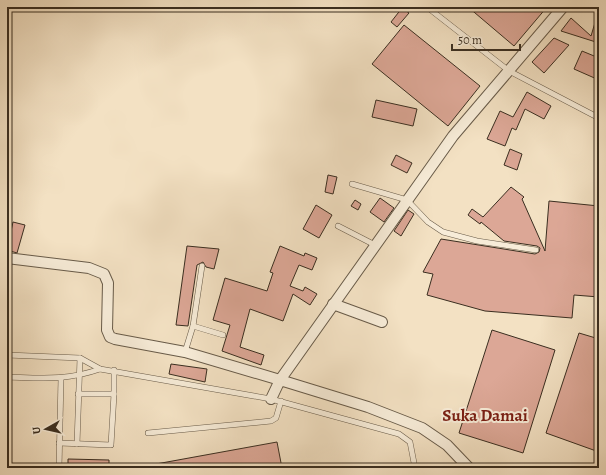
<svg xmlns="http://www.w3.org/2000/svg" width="606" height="475" viewBox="0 0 606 475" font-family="Alegreya,serif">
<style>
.building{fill:#dca796;stroke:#3a2e20}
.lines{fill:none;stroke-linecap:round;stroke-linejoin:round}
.service-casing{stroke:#685b49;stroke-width:6}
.minor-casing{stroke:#685b49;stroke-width:12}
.service{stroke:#f7ecd8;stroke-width:5}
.minor{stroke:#f7ecd8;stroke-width:10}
.labels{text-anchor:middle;stroke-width:4;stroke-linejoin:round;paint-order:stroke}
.quarter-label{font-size:17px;font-weight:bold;fill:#7a1f14;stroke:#f7ecd8}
</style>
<rect width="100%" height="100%" fill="#f3e1c3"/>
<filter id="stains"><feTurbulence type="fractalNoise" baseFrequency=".005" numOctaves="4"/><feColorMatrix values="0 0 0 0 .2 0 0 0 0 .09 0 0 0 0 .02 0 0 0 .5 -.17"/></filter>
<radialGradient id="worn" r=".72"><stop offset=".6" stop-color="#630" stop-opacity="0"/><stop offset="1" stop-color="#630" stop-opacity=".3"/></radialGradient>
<!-- building -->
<g class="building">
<polygon points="468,7 547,7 514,46"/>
<polygon points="402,8 409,13 397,27 391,22"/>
<polygon points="597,16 599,16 599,43 561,31 571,18 591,36"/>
<polygon points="404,25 480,86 448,126 372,64"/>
<polygon points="554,38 569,45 544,73 532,62"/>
<polygon points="582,51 599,58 599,80 574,69"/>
<polygon points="527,92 551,106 544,119 525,109 516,130 512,128 505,146 487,139 500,111 513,117"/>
<polygon points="376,100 417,109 413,126 372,117"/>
<polygon points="510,149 522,154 517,170 504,165"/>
<polygon points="396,155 412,163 407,173 391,165"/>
<polygon points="328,175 337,177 333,194 325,192"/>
<polygon points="511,187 524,197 522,199 545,251 549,201 599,206 599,297 574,295 572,318 485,311 427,295 433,274 423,272 441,239 535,254 539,252 540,248 537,246 504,241 481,222 480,224 468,215 472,209 483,217"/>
<polygon points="380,198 394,208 384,222 370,212"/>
<polygon points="355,200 361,204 358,210 351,206"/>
<polygon points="316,205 332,215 319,238 303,229"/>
<polygon points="408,210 414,214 401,236 394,231"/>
<polygon points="13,222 25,225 17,253 7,250"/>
<polygon points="187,246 219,249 214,269 206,267 203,262 197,265 188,326 176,325"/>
<polygon points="280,246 304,256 305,253 317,258 312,270 299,265 290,286 303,291 305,287 317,294 310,305 293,294 283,321 250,309 240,347 264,355 261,365 222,351 230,325 213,320 225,278 267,291 273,273 270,272"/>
<polygon points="492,330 555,350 523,453 459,433"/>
<polygon points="579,333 599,339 599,452 546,433"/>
<polygon points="171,364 207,369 205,382 169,374"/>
<polygon points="277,442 282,468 156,468 156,464"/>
<polygon points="68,459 109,460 109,468 68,468"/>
</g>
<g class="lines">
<defs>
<g id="service">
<polyline points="427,7 509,71 599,118"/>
<polyline points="352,184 407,200 428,222 443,232 477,241 536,250"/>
<polyline points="338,226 375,245"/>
<polyline points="193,326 223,335"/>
<polyline points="185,352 193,326 202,266"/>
<polyline points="7,355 80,358 100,369 271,399 399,434 410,442 415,468"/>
<path d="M7,377C41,378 66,381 100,369"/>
<polyline points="78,394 114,394"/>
<polyline points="148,433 271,421 276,418 281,401"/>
<polyline points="59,443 111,445 114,394 114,370"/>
<polyline points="77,444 80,358"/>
<polyline points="59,468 61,378"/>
</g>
<g id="minor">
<polyline points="7,258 89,268 104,274 108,283 107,330 110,337 115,339 185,352 280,380 453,136 563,7"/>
<polyline points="333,304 382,322"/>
<polyline points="271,399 280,380 368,407 422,428 447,445 469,468"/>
</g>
</defs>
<!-- service casing -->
<use href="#service" class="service-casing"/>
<!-- minor casing -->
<use href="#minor" class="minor-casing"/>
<!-- service -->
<use href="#service" class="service"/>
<!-- minor -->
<use href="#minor" class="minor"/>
</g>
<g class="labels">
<!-- quarter labels -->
<g class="quarter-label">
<text x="485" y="421">Suka Damai</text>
</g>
</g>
<!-- margin -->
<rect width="606" height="475" fill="none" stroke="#f3e1c3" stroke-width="24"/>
<rect x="8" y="8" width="590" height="459" fill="none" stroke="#3a2e20" stroke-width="2"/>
<rect x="12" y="12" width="582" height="451" fill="none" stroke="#3a2e20"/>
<!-- north arrow -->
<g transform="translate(46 429) rotate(262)" stroke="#f7ecd8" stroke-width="3" paint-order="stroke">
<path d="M0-3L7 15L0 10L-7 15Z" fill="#3a2e20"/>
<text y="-6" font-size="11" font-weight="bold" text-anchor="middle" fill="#3a2e20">U</text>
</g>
<!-- scale -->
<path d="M452 44v6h68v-6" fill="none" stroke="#3a2e20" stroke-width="2"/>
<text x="458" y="44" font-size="12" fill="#3a2e20" stroke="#f7ecd8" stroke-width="3" paint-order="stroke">50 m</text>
<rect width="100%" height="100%" filter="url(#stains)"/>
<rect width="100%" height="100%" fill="url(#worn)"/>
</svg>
